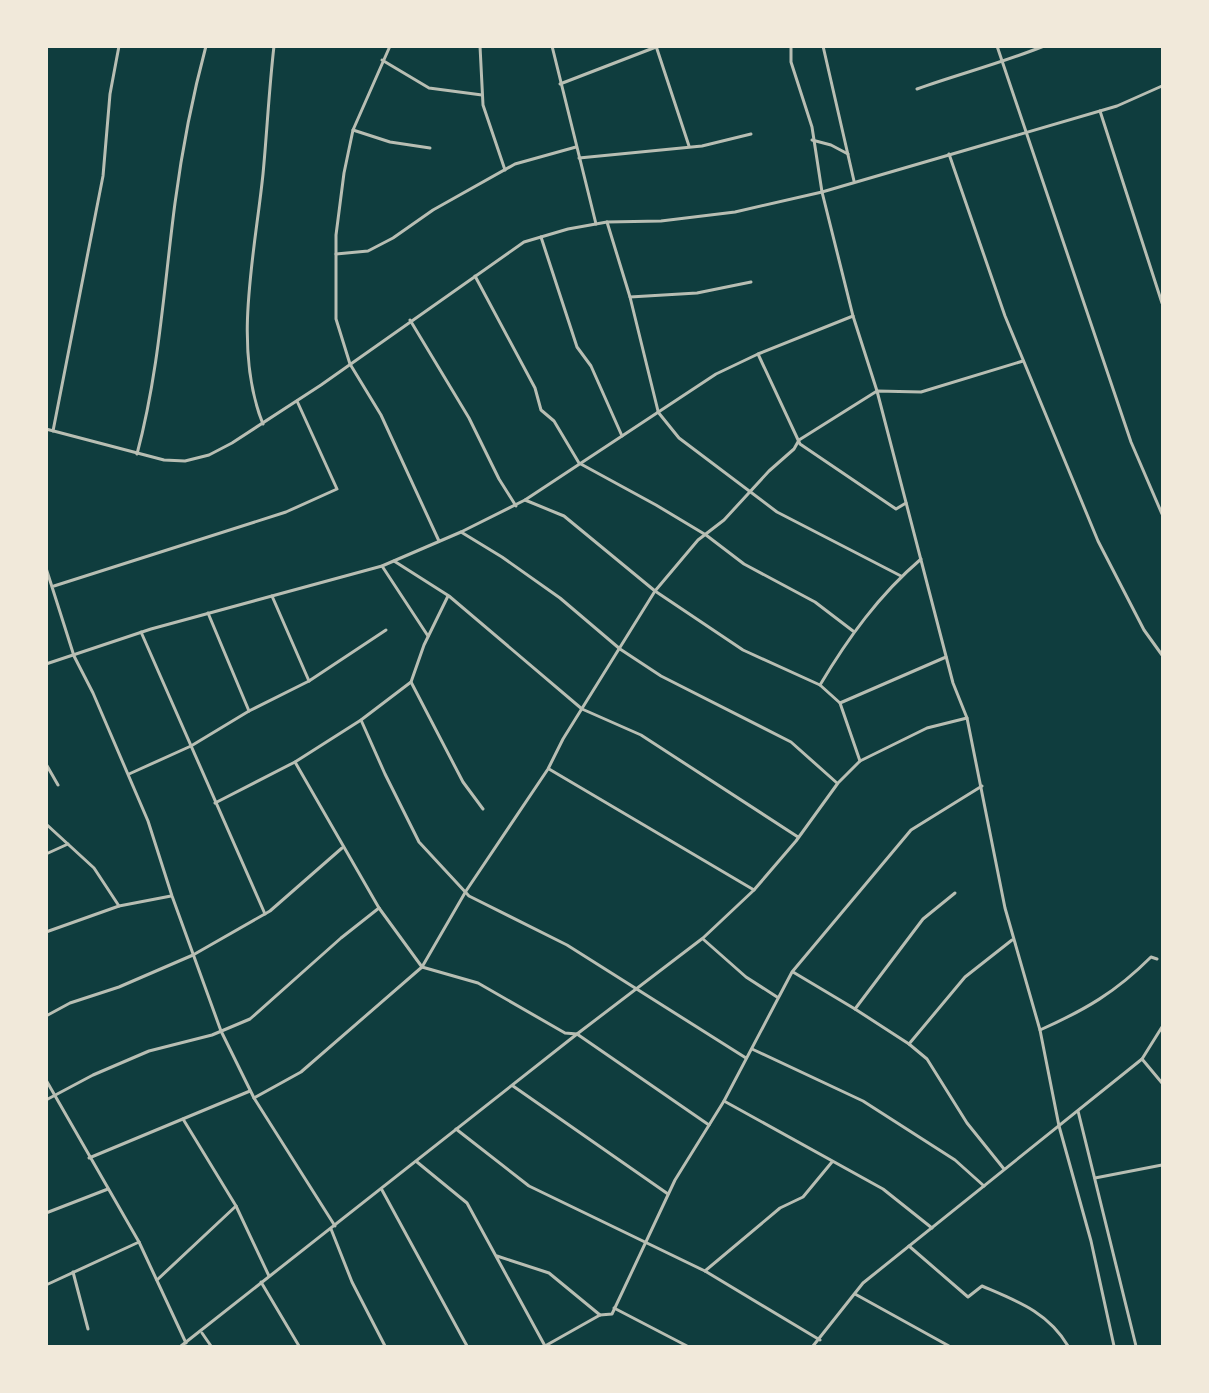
<svg xmlns="http://www.w3.org/2000/svg" width="1209" height="1393" viewBox="0 0 1209 1393" font-family="'Alegreya Sans',sans-serif">
<style>
.lines{fill:none;stroke-linecap:round;stroke-linejoin:round}
.minor{stroke:#b8beb3;stroke-width:3}
</style>
<rect width="100%" height="100%" fill="#0f3d3e"/>
<g class="lines">
<!-- minor -->
<g class="minor">
<polyline points="390,46 353,130 344,173 336,235 336,319 350,364 381,415 439,541"/>
<polyline points="480,46 483,105 505,170"/>
<polyline points="552,46 596,224"/>
<polyline points="656,46 689,146"/>
<polyline points="791,46 791,62 812,127 822,192 853,316 877,391 953,683 967,718 1005,908 1040,1030 1059,1126 1091,1241 1114,1346"/>
<polyline points="823,46 854,181"/>
<polyline points="997,46 1131,442 1162,514"/>
<polyline points="382,60 429,88 482,95"/>
<polyline points="560,84 656,47"/>
<path d="M917,89C959,74 1002,63 1044,46"/>
<polyline points="1100,111 1162,303"/>
<polyline points="353,130 390,142 430,148"/>
<polyline points="812,140 831,145 848,154"/>
<polyline points="949,154 1005,316 1098,541 1144,630 1162,655"/>
<polyline points="579,158 702,146 751,134"/>
<polyline points="607,222 630,297 658,411"/>
<polyline points="541,237 577,347 591,366 622,436"/>
<polyline points="336,254 368,251 393,238 433,210 515,164 576,147"/>
<polyline points="475,276 535,388 541,410 554,421 579,463 656,505 706,535 744,564 815,602 853,631"/>
<polyline points="630,297 697,293 751,282"/>
<polyline points="410,320 469,418 499,479 516,506"/>
<polyline points="758,354 800,444 896,509 906,503"/>
<polyline points="658,412 679,438 777,512 901,576"/>
<path d="M263,424C232,348 255,253 263,174C267,132 269,89 274,46"/>
<polyline points="46,429 164,460 185,461 209,455 232,443 321,385 524,242 568,229 607,222 661,221 735,212 822,192 1117,106 1162,86"/>
<polyline points="53,431 103,176 110,94 119,46"/>
<path d="M137,454C159,372 164,286 175,203C182,150 192,98 206,46"/>
<polyline points="525,500 564,516 655,591 743,650 820,685 840,703 860,761"/>
<polyline points="461,532 502,557 560,598 620,649 661,676 791,742 837,783"/>
<polyline points="394,561 449,596 582,709 641,735 798,837"/>
<polyline points="382,566 428,636"/>
<polyline points="46,568 74,656 93,693 148,821 172,896 221,1031 254,1098 335,1226"/>
<polyline points="54,586 286,512 337,489 297,401"/>
<polyline points="272,596 309,681"/>
<polyline points="208,613 249,711"/>
<polyline points="141,632 265,914"/>
<polyline points="46,664 151,629 382,566 461,532 525,500 716,374 758,354 853,316"/>
<polyline points="411,682 463,782 483,809"/>
<path d="M820,685C848,638 879,595 921,559"/>
<polyline points="840,703 946,657"/>
<polyline points="361,720 385,774 419,842 469,896 567,945 746,1058"/>
<polyline points="295,762 379,908 422,967 478,983 565,1033 577,1034 709,1125"/>
<polyline points="46,764 58,785"/>
<polyline points="549,769 754,890"/>
<polyline points="129,774 191,746 249,711 309,681 386,630"/>
<polyline points="215,803 295,762 361,720 411,682 424,645 448,596"/>
<polyline points="46,824 94,868 119,906"/>
<polyline points="46,854 68,844"/>
<polyline points="46,932 119,906 171,896"/>
<polyline points="703,939 746,977 777,997"/>
<polyline points="793,972 855,1009 909,1044 927,1059 967,1123 1004,1169"/>
<polyline points="855,1009 923,919 955,893"/>
<polyline points="46,1016 70,1003 119,987 193,955 270,911 342,848"/>
<path d="M1040,1030C1085,1010 1116,992 1151,957L1157,959"/>
<polyline points="909,1044 965,977 1012,940"/>
<polyline points="752,1049 863,1101 955,1160 984,1186"/>
<polyline points="1142,1059 1162,1083"/>
<polyline points="46,1080 139,1242 186,1343"/>
<polyline points="513,1086 668,1194"/>
<polyline points="254,1098 301,1072 422,967 466,891 548,769 563,739 655,591 698,540 724,520 769,471 794,449 799,440 877,391 921,392 1023,361"/>
<polyline points="46,1100 93,1075 149,1051 212,1035 250,1019 341,938 379,908"/>
<polyline points="724,1101 883,1189 932,1228"/>
<polyline points="1078,1111 1136,1346"/>
<polyline points="183,1119 236,1206 269,1276"/>
<polyline points="456,1129 529,1186 705,1271 820,1340"/>
<polyline points="89,1158 250,1091"/>
<polyline points="417,1162 467,1203 545,1346"/>
<polyline points="1095,1178 1162,1165"/>
<polyline points="382,1190 467,1346"/>
<polyline points="46,1213 108,1189"/>
<polyline points="331,1229 352,1282 385,1346"/>
<path d="M909,1246L968,1297L982,1286C1017,1301 1048,1312 1068,1346"/>
<polyline points="497,1256 549,1273 600,1315"/>
<polyline points="705,1271 780,1208 803,1197 832,1162"/>
<polyline points="73,1272 88,1329"/>
<polyline points="157,1280 236,1206"/>
<polyline points="261,1282 299,1346"/>
<polyline points="46,1285 139,1242"/>
<polyline points="855,1294 949,1346"/>
<polyline points="614,1308 687,1346"/>
<polyline points="202,1333 211,1346"/>
<polyline points="181,1346 577,1034 703,938 754,890 796,841 838,783 860,761 927,728 967,718"/>
<polyline points="545,1346 600,1315 612,1314 675,1180 724,1101 792,972 911,830 982,786"/>
<polyline points="813,1346 863,1283 1142,1059 1162,1027"/>
</g>
</g>
<!-- border -->
<rect width="1209" height="1393" fill="none" stroke="#f1e9da" stroke-width="96"/>
</svg>
